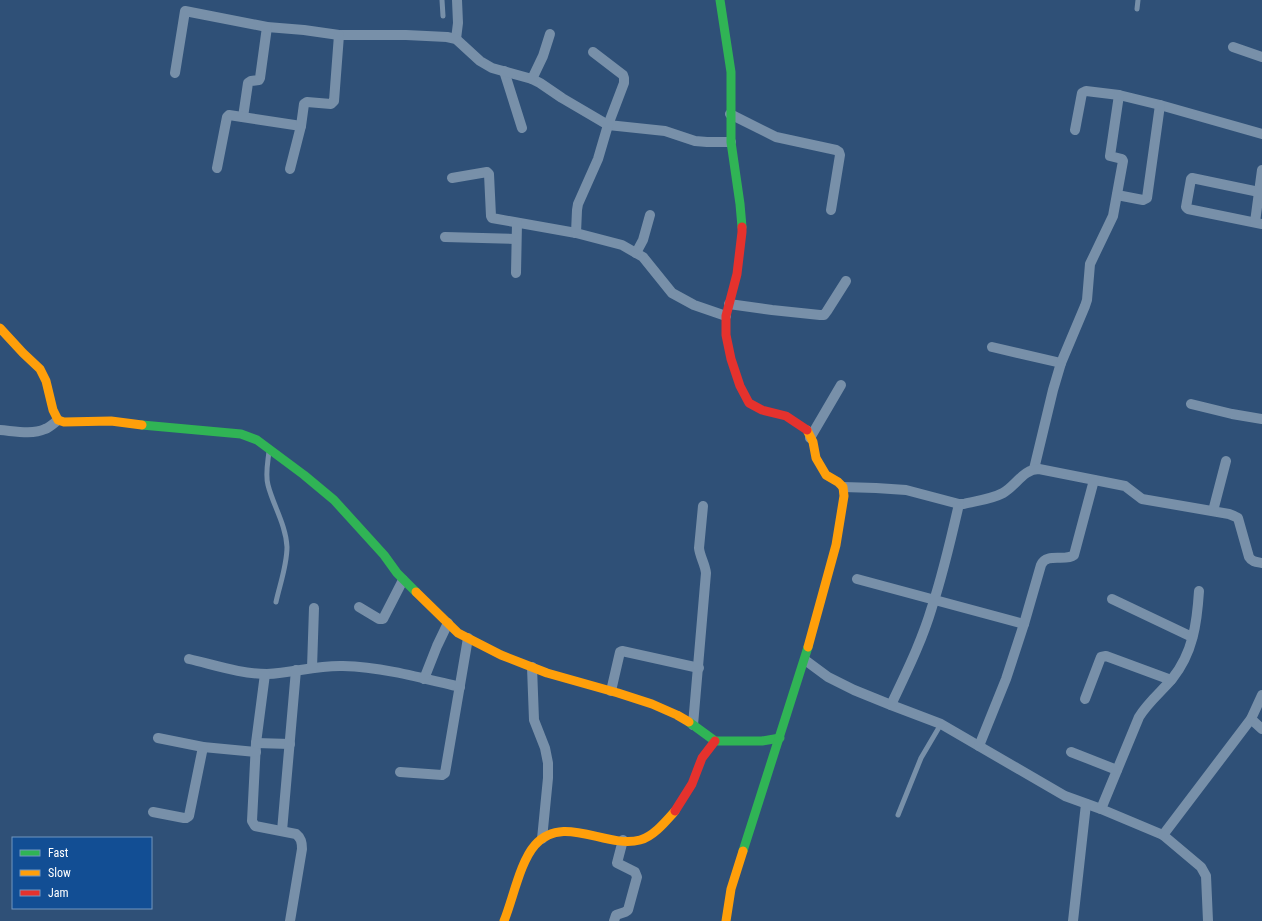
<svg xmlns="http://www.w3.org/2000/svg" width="1262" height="921" viewBox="0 0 1262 921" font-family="'Roboto Condensed',sans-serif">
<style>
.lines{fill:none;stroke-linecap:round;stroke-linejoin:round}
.lane{stroke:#7890a9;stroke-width:5}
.street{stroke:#7890a9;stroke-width:10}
.fast{stroke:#30b455;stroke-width:9}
.slow{stroke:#ff9f0a;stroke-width:9}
.jam{stroke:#e5322d;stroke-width:9}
</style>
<rect width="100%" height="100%" fill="#2f5077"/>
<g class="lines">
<!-- lane -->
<g class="lane">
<polyline points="442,0 443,16"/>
<polyline points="1137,9 1138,0"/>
<path d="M269,451C268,462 265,474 268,485C273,505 286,525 287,547C287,565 280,584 276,602"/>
<polyline points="898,815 921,758 941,724"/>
</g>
<!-- street -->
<g class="street">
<polyline points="456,39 458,23 457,0"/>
<polyline points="1233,47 1262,57"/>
<polyline points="504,71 522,128"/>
<polyline points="175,73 185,11 267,27 304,30 339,35 406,35 447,37 456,39 480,61 492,68 532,79 540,83 562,98 608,125 665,131 695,141 707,142 731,142"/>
<polyline points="532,79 543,56 550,34"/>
<polyline points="730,114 776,137 836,150 839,152 840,155 831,210"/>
<polyline points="243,117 248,83 251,81 259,80 260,78 267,27"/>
<polyline points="1075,130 1082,93 1086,91 1119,95 1160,105 1262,134"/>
<polyline points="217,168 227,117 229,115 301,126"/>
<polyline points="290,169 301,126 304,104 307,102 331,104 334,101 339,35"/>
<polyline points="452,178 487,172 489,174 491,216 492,218 576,233 622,245 643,257 672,293 694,305 726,316"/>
<polyline points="1259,192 1192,178 1191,179 1186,207 1188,209 1262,224"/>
<polyline points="1117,195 1143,200 1147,198 1160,105"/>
<polyline points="1255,222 1262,170"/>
<polyline points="576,233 577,210 578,204 598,159 608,125 624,83 624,78 623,75 593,52"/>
<polyline points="445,237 516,239"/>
<polyline points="636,253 643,240 650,215"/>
<polyline points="516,273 517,223"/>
<polyline points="729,304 772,310 820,315 824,315 827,311 846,281"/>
<polyline points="992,347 1061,363"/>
<polyline points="1191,404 1232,414 1262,419"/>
<path d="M0,430C14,431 32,435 45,429C50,427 54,423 58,420"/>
<polyline points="810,438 841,385"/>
<polyline points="1034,469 1053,390 1061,363 1085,306 1087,300 1090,264 1113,216 1123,161 1122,159 1110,156 1119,95"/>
<path d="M843,487L876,488L906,490L959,504H964C976,501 992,499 1003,493C1016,486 1023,469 1039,469L1125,486L1142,499L1229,514L1234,516L1238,518L1249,557C1252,562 1256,562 1262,563"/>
<polyline points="1213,511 1226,461"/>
<polyline points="857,579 1024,624"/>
<polyline points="1112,599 1192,637"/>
<polyline points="359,607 379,619 383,619 403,580"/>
<path d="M189,659C215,665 241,674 267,674C293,673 317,665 343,666C383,667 422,678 460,687"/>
<polyline points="805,660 828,677 854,690 891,705 941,724 1065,796 1101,809 1163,835 1201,867 1206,876 1208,921"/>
<polyline points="532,667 534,720 545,748 548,763 548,778 542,839"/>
<polyline points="312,668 314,608"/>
<path d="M265,674L256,743L252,821L255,826L296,834C301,838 302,842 302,849L290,921"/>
<polyline points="424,679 437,646 448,623"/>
<polyline points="611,691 620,652 622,651 699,668"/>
<polyline points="1085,699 1101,657 1106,656 1171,680"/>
<path d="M891,705C906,673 922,641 932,607C943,574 951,539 959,504"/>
<polyline points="1251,719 1262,729"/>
<path d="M693,725L706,573C705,564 700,557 699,548L703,506"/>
<polyline points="158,738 203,747 256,752"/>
<polyline points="256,743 290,744"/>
<path d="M979,746L1006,679L1024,624L1041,565C1047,552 1065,562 1074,555L1094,480"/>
<polyline points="1071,752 1117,770"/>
<polyline points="400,772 442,775 445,773 468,638"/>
<path d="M1101,809L1139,717C1148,702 1161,692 1172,679C1193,653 1197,623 1199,591"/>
<polyline points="153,812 184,818 186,818 189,816 203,747"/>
<polyline points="282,831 296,670"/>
<polyline points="1163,835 1251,719 1262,695"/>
<polyline points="614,921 616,915 625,912 628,910 637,877 635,872 617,863 623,840"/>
<polyline points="1073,921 1086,804"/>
</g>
<!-- fast -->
<g class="fast">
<polyline points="720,0 731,72 731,142 740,204 742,227"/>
<polyline points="142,425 241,434 257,440 304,475 334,500 384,555 397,573 416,592"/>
<polyline points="689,722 715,741 762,741 780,738"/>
<polyline points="743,851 808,647"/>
</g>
<!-- slow -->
<g class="slow">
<polyline points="0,328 23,353 40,369 46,381 53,410 58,420 64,422 111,421 142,425"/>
<polyline points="807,430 813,442 816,458 826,475 838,482 843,487 844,496 836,545 808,647"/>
<polyline points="416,592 458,633 501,655 547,673 618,693 652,704 677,715 689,722"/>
<path d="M504,921C513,899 520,862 535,845C563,813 606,849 640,840C654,836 666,821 675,811"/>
<polyline points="726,921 731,889 743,851"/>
</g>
<!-- jam -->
<g class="jam">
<polyline points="742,227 742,232 737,274 726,316 726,335 731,359 740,386 749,403 762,410 786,416 807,430"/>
<polyline points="675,811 692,784 702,758 715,741"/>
</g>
</g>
<!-- legend -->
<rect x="12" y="837" width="140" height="72" fill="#124e94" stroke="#7195bf"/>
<rect x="20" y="850" width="20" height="6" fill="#30b455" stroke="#7195bf"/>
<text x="48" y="857" font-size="12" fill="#ffffff">Fast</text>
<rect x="20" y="870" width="20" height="6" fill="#ff9f0a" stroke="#7195bf"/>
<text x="48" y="877" font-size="12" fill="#ffffff">Slow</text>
<rect x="20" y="890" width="20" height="6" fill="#e5322d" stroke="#7195bf"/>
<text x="48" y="897" font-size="12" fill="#ffffff">Jam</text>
</svg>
